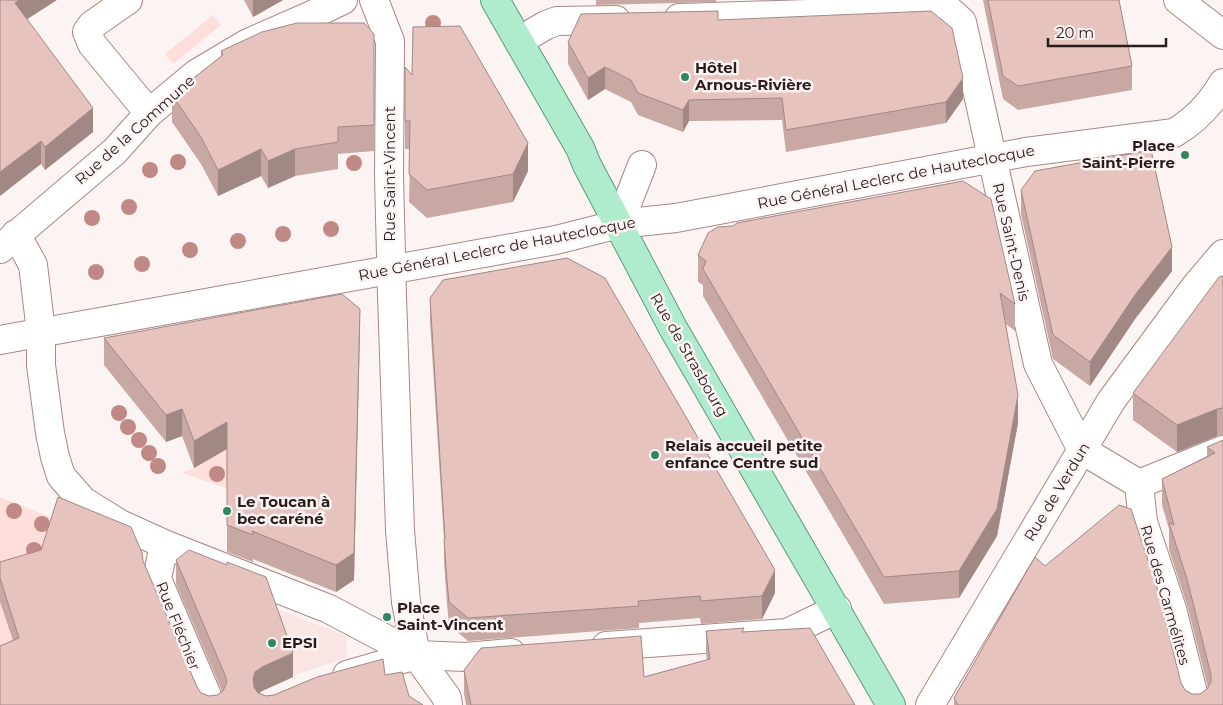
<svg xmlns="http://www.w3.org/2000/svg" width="1223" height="705" viewBox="0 0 1223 705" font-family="Montserrat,sans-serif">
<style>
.built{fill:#f9e6e3}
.green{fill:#fededa}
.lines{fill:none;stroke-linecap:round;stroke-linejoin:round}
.minor-casing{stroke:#a98782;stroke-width:30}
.major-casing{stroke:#5d9b79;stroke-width:30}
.minor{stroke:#fff;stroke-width:28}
.major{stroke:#afeccd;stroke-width:28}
.tree{fill:#c18985}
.wall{fill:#c7a8a3}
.shaded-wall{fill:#a28885}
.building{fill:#e7c3be;stroke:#a28885}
.poi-dot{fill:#2d885e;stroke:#fcf4f3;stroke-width:2}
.labels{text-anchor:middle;stroke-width:5;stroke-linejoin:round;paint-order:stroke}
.poi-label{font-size:15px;font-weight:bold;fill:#291c1b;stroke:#fcf4f3;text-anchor:start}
.street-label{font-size:15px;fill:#291c1b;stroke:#fcf4f3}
</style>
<rect width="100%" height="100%" fill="#fcf4f3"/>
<!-- built -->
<polygon class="built" points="189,574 346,636 347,658 223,699 174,585"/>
<!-- green -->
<g class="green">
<polygon points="213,15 221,25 173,64 165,54"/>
<polygon points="227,449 227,488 182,473 194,468"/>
<polygon points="0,497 49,517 46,528 53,535 41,574 0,586"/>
<polygon points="0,602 19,662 0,670"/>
</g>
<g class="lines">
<defs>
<g id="minor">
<polyline points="128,0 92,25 87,32 92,44 149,113"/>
<polyline points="374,0 390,41 389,176 392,296 400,530 406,602 416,655 447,698 448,705"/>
<polyline points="1178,0 1223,35"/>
<polyline points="943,5 962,22 1038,364 1082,450"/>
<polyline points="679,18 841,13 943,5"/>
<polyline points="519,41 546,25 557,21 616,20"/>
<polyline points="619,224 642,165"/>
<polyline points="16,234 33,265 41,332 41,365 50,433 55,457 61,476 83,501 120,524 164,544 329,609 416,655"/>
<polyline points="0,249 115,151 149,113 196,74 248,43 312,15 343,0"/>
<path d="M0,340L556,240L619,224L676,218L1026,152L1174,133C1196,120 1211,104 1223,83"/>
<polyline points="1082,450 1139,484"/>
<polyline points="1139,484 1143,522 1172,609 1196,705"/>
<polyline points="1139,484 1223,450"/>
<polyline points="164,544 157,579 211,705"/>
<polyline points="606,646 787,633 837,609"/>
<polyline points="347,675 416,655 466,657 511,653"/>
<polyline points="930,705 1111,401 1195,287 1223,254"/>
</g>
<polyline id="major" points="495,0 580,148 587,165 673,328 891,705"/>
</defs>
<!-- minor casing -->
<use href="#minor" class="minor-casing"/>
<!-- major casing -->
<use href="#major" class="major-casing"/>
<!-- minor -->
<use href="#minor" class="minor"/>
<!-- major -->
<use href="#major" class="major"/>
</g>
<!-- trees -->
<g class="tree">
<circle cx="433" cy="23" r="8"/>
<circle cx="178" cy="162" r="8"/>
<circle cx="354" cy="163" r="8"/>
<circle cx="150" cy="170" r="8"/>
<circle cx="129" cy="207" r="8"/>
<circle cx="92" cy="218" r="8"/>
<circle cx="331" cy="229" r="8"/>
<circle cx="283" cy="234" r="8"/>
<circle cx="238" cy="241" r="8"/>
<circle cx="190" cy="250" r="8"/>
<circle cx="142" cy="264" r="8"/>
<circle cx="96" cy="272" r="8"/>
<circle cx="119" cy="413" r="8"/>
<circle cx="128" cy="427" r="8"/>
<circle cx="139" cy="440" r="8"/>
<circle cx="149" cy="453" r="8"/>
<circle cx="158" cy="466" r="8"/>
<circle cx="217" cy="474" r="8"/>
<circle cx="14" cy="511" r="8"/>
<circle cx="42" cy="524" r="8"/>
<circle cx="34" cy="550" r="8"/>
</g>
<!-- wall -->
<g class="wall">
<polygon points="244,0 283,0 253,17"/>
<polygon points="596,0 716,0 716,2 596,5"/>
<polygon points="983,0 1119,0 1132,66 1132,90 1018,110 1003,99"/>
<polygon points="27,19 93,132 45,170 41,164"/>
<polygon points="718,20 963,99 946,123 786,152 782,120 689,121 683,132 638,115 631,102 605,89 588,100 568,64 568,42"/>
<polygon points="374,34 374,151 338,154 338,169 295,176 268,188 261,176 218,196 201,164 172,122 172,95 221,56 221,51"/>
<polygon points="405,67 412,75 528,171 513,202 427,218 409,202 410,149 405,149"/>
<polygon points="963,181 1015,304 1015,331 1006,324 1018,423 997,536 959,598 884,604 703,296 703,285 698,282 698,255 733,226"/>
<polygon points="1021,190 1172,271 1135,319 1090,386 1053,359 1021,214"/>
<polygon points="1223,276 1223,435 1217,436 1177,452 1133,420 1133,393"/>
<polygon points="430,298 775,593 762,619 701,624 700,618 639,623 639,628 468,641 449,625 447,604 444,562 444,539 430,321"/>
<polygon points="360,336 354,580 336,592 253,559 253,562 227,552 227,449 194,468 182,436 166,442 104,365 104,338"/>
<polygon points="1223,440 1223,705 954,705 954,698 1045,566 1181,683 1185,690 1192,694 1200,694 1207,689 1208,688 1187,605 1169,550 1169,529 1162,505 1162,479 1207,456 1207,447"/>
<polygon points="176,560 293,677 262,691 259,693 266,696 274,695 385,675 409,696 0,705 13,641 0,602 0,562 143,561 197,687 201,693 209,696 217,695 222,691 176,584"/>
<polygon points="706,631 744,632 855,705 466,705 464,694 464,670 644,677 707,660 706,655"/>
</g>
<!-- shaded-wall -->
<g class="shaded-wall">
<polygon points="19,0 57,0 15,27 15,3"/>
<polygon points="253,0 283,0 253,17"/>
<polygon points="605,67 605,89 588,100 588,78"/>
<polygon points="963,78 963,99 946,123 946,102"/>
<polygon points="689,100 689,121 683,132 683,110"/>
<polygon points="93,108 93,132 45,170 45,147"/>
<polygon points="41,141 41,164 0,196 0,172"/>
<polygon points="528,143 528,171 513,202 513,174"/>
<polygon points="261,149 261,176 218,196 218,170"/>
<polygon points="295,149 295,176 268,188 268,161"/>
<polygon points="1172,247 1172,271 1135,319 1090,386 1090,362 1135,295"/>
<polygon points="360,309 354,580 336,592 336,565"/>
<polygon points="1018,395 1018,423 997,536 959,598 959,571"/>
<polygon points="182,409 182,436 166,442 166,415"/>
<polygon points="1217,409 1217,436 1177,452 1177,425"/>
<polygon points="227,422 227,449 194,468 194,441"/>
<polygon points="775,570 775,593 762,619 762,596"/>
<polygon points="293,653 293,677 262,691 255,696 253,679 255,672 262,667"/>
</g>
<!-- building -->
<g class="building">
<polygon points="0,0 19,0 15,3 93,108 45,147 41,141 0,172"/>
<polygon points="988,0 1119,0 1132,66 1018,86 1003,76"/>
<polygon points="718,11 718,20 931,11 952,28 963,78 946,102 786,130 782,98 689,100 683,110 638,93 631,80 605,67 588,78 568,42 581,14"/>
<polygon points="297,23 364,23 374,34 374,125 338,127 338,142 295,149 268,161 261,149 218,170 201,137 172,95 223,55 221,51 262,32"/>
<polygon points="460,26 528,143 513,174 427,190 409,174 410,121 405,121 405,67 412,75 413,27"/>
<polygon points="1151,150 1172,247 1135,295 1090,362 1053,335 1021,190 1035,171"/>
<polygon points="963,181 991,199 1015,304 1000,293 1018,395 997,509 959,571 884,577 703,269 706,261 698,255 708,233 718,227 733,226 737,223"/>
<polygon points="567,258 605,278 775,570 762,596 701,601 700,596 638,601 639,606 468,618 449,602 447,581 444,539 445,539 430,298 443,280"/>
<polygon points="1223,276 1223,408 1217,409 1177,425 1133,393 1219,277"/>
<polygon points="342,294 360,309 354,553 336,565 252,531 253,535 227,525 227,422 194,441 182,409 166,415 104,338"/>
<polygon points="1223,440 1223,705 958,705 954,698 1035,557 1045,566 1119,505 1131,509 1157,587 1181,683 1185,690 1192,694 1200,694 1207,689 1211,682 1211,675 1187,579 1169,523 1174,525 1162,479 1215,453 1207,447"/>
<polygon points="58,497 131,527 142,553 143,561 197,687 201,693 209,696 217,695 223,691 227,682 225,675 176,560 189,550 227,565 227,562 266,577 293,653 262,667 255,672 253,679 254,687 258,693 266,696 274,695 317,677 383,659 385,675 402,672 409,696 423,705 0,705 0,646 19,638 0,578 0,562 41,550"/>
<polygon points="744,628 742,632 810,628 855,705 471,705 464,670 481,648 641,636 644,677 710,659 706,631"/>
</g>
<!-- markers -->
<g class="poi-dot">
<circle cx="685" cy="77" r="5"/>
<circle cx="1185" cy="155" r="5"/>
<circle cx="655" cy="455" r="5"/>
<circle cx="227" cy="511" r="5"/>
<circle cx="387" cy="617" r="5"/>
<circle cx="272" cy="643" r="5"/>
</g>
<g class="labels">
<!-- poi labels -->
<g class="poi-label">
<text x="695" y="73">Hôtel<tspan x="695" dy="17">Arnous-Rivière</tspan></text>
<text x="1175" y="151" text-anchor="end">Place<tspan x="1175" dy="17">Saint-Pierre</tspan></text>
<text x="665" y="451">Relais accueil petite<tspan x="665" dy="17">enfance Centre sud</tspan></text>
<text x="237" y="507">Le Toucan à<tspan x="237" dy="17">bec caréné</tspan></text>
<text x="397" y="613">Place<tspan x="397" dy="17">Saint-Vincent</tspan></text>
<text x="282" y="648">EPSI</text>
</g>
<!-- street labels -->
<g class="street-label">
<text transform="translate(135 130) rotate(-42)" y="5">Rue de la Commune</text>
<text transform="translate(390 174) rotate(-90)" y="5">Rue Saint-Vincent</text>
<text transform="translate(896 177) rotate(-11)" y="5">Rue Général Leclerc de Hauteclocque</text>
<text transform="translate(1011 242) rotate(77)" y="5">Rue Saint-Denis</text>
<text transform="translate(497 249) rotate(-11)" y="5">Rue Général Leclerc de Hauteclocque</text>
<text transform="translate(689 355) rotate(60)" y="5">Rue de Strasbourg</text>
<text transform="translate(1057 492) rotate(-59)" y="5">Rue de Verdun</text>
<text transform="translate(1165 595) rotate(74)" y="5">Rue des Carmélites</text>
<text transform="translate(178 626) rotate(68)" y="5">Rue Fléchier</text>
</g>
</g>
<!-- scale -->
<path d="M1048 38v8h118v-8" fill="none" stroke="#291c1b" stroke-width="2.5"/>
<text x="1056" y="38" font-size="15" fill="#291c1b" stroke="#fcf4f3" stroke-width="4" paint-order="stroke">20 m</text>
</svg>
